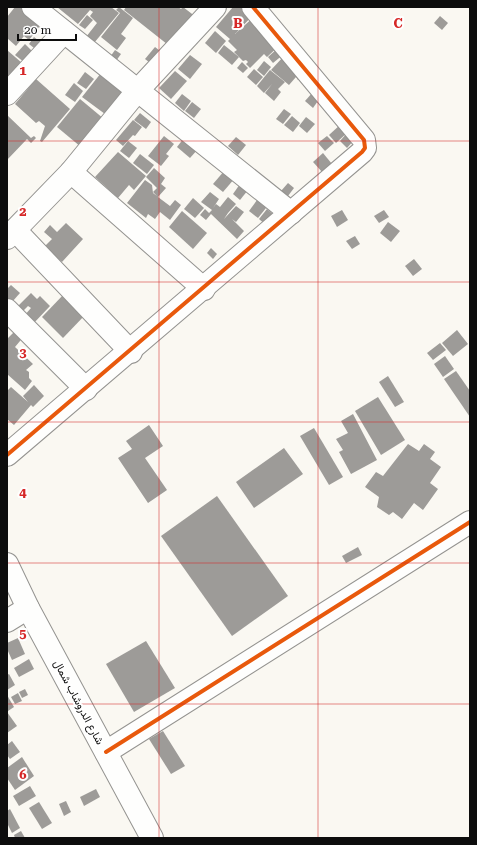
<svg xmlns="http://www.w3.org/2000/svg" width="477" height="845" viewBox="0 0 477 845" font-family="'Roboto Serif',Vazirmatn,serif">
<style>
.building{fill:#9d9b98}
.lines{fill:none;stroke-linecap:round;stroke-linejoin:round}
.minor-casing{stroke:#949390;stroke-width:24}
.minor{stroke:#fefefd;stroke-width:22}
.cycleway-casing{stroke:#fff;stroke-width:6}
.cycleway{stroke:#e8590c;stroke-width:4}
.grid{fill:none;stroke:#d62828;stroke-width:1;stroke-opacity:0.55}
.labels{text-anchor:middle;stroke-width:4;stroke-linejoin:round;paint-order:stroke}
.street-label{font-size:11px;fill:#0d0d0d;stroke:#fff}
.grid-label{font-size:13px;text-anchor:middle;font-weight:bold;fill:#d62828;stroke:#fff;stroke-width:4;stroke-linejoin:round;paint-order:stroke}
</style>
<rect width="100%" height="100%" fill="#faf8f2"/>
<!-- building -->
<g class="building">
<polygon points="15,7 22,7 42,23 29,40 24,36 16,46 7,38 7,17"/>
<polygon points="57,7 111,7 119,13 94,43 86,37 97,23 90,16 93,12 90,10 78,24"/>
<polygon points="119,7 133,18 121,34 126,38 117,50 101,37 120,13 116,10"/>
<polygon points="126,7 178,7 181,9 183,7 196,17 172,48 124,10"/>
<polygon points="233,7 250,7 256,12 235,34 256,15 282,43 267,57 264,54 250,68 246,64 248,62 246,60 243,61 234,52 237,50 228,41 230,39 216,27"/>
<polygon points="87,15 93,20 85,29 79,25"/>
<polygon points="440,16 448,23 442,30 434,23"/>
<polygon points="215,31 226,41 216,53 205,43"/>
<polygon points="34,37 44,45 39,52 29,44"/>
<polygon points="25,44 32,51 29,66 15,55"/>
<polygon points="224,45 239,57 232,65 218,53"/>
<polygon points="155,47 164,54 154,66 145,59"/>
<polygon points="278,48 284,54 273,63 268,57"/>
<polygon points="7,50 22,63 7,79"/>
<polygon points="115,50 121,54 116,61 110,57"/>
<polygon points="190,55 202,64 190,79 178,69"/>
<polygon points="284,56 302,75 298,80 296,77 289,85 271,70"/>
<polygon points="264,61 271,67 264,76 257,70"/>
<polygon points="242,62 248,68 243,73 237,68"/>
<polygon points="254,69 263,77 256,85 247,77"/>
<polygon points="270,70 285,82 278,89 281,92 274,101 265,93 272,84 264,93 257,86"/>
<polygon points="175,71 187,81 171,99 159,88"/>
<polygon points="85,72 94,79 86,89 77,83"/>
<polygon points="101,73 126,92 118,102 116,100 105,114 82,97"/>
<polygon points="36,79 70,109 42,142 40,141 45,126 39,121 36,123 15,104"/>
<polygon points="74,83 83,91 75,102 65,95"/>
<polygon points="313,92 320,98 313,108 305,101"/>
<polygon points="182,94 191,101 184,111 175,103"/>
<polygon points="80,99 104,119 81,147 57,127"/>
<polygon points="192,102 201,109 194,118 185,111"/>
<polygon points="284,109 291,114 283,124 276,119"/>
<polygon points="140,113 151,122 146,129 134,120"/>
<polygon points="7,115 31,138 34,136 36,138 31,143 27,139 7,160"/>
<polygon points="292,116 300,123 293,132 284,125"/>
<polygon points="306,117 315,124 307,133 299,126"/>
<polygon points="133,120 142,127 135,136 133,135 123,146 116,140"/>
<polygon points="341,124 348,132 336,143 329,135"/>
<polygon points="347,133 354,140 347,148 340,141"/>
<polygon points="164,136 174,144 166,154 169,156 161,166 148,156"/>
<polygon points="327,136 334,143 325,151 318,143"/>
<polygon points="236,137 246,145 238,155 228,146"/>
<polygon points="184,138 198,149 190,158 177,147"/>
<polygon points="128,141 137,148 129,158 120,151"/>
<polygon points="118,152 146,176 134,190 129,185 118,198 95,177"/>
<polygon points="323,153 332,164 323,173 313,162"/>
<polygon points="140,154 154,165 147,174 133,163"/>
<polygon points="154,168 165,178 161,184 166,188 158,197 170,206 175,200 181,205 170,220 160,212 155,219 148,214 146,218 127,203 145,180 152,185 153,193 157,196 153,192 157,188 146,177"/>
<polygon points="225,170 235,178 223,192 213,184"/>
<polygon points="288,183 294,188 288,196 281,191"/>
<polygon points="240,184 248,190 240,200 233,194"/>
<polygon points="210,192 219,199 213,208 216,204 220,207 228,197 236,204 228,213 224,219 236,206 244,212 236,222 232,219 244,231 237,239 211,214 206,220 200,215 205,209 209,213 212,210 201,202"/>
<polygon points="193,198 204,208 195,218 184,209"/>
<polygon points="257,200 266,208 258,218 249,211"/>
<polygon points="267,209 275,216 267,226 259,219"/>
<polygon points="342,210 348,220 337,227 331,216"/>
<polygon points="384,210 389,217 379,223 374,216"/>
<polygon points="182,211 207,233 193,249 169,227"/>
<polygon points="388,222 400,231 391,242 380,233"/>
<polygon points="66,223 83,239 62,262 44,247 52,239 44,232 50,225 57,232"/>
<polygon points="355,236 360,244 352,249 346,241"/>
<polygon points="211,248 217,254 213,259 207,253"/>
<polygon points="414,259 422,269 413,276 405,266"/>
<polygon points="11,285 20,293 12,302 7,298 7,289"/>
<polygon points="31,293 37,299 40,296 50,306 33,324 24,316 31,308 28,306 23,311 18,306"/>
<polygon points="65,293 86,314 63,338 42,317"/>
<polygon points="17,329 25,335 15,347 33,364 26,370 29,372 29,378 32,381 25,390 7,374 7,339"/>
<polygon points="457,330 468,344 453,356 442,343"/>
<polygon points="440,343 446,350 433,360 427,353"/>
<polygon points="445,356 454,369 443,377 434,364"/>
<polygon points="456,371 470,391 470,417 444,379"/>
<polygon points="388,376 404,402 395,407 379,382"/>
<polygon points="34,385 44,396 33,407 31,405 14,425 7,419 7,391 11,387 28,402 23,396"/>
<polygon points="378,397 405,440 381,455 355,411"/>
<polygon points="353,414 377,460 351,474 339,452 343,450 336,439 348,433 341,421"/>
<polygon points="149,425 163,446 145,458 167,490 148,503 118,458 132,449 126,441"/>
<polygon points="314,428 343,477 329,485 300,436"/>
<polygon points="408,444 419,451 424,444 435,452 430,459 441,467 430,483 438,489 423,510 414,503 402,519 393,512 389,515 377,507 379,497 365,487 376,472 383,476"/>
<polygon points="284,448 303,474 254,508 236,482"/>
<polygon points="217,496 288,596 232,636 161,536"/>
<polygon points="358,547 362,555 346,563 342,556"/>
<polygon points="18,638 25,654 12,660 7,649 7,643"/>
<polygon points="146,641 175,688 134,712 106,664"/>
<polygon points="29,659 34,669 19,677 14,668"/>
<polygon points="9,674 15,685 7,690 7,675"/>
<polygon points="25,689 28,695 22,698 19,692"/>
<polygon points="18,693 22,701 15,704 11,697"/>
<polygon points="7,695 14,707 8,711 7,710"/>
<polygon points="7,712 17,726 7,733"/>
<polygon points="163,731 185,766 171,774 149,739"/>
<polygon points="12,741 20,752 10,759 7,755 7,745"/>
<polygon points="22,757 34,776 15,790 7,778 7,768"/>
<polygon points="30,786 36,796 19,806 13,796"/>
<polygon points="96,789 100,797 84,806 80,797"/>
<polygon points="66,801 71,812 64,816 59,804"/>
<polygon points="39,802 52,823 42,829 29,808"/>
<polygon points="10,809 20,828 12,833 7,823 7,811"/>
<polygon points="21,831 25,838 15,838 14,835"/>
</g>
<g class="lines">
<defs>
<g id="minor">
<polyline points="33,7 291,213"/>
<polyline points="7,94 64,32"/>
<polyline points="71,172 204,289"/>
<polyline points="15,230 131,352"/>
<polyline points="7,238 71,172 138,90 215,7"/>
<polyline points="7,310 86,389"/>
<polyline points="7,455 362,152 365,148 364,140 253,7"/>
<polyline points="7,564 28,608 152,838"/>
<polyline points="7,621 28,608"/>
<polyline points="106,752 470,522"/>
</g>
</defs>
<!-- minor casing -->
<use href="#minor" class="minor-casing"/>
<!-- minor -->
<use href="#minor" class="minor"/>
<defs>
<g id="cycleway">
<polyline points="7,455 362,152 365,148 364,140 253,7"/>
<polyline points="106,752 470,522"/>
</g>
</defs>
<!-- cycleway casing -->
<use href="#cycleway" class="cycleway-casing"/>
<!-- cycleway -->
<use href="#cycleway" class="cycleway"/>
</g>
<!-- grid -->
<path class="grid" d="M159,7V838M318,7V838M7,141H470M7,282H470M7,422H470M7,563H470M7,704H470"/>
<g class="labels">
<!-- street labels -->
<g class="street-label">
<text transform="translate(79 702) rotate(62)" y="4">شارع الدروشاب شمال</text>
</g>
</g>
<g class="grid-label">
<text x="238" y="28">B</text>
<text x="398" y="28">C</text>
<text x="23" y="75">1</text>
<text x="23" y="216">2</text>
<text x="23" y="357">3</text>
<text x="23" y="497">4</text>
<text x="23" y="638">5</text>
<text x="23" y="779">6</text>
</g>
<!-- border -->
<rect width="477" height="845" fill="none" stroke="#0d0d0d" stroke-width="16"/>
<!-- scale -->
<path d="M18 34v6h58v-6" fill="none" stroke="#0d0d0d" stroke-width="2"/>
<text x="24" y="34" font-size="12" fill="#0d0d0d" stroke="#ffffff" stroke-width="3" paint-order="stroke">20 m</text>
</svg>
